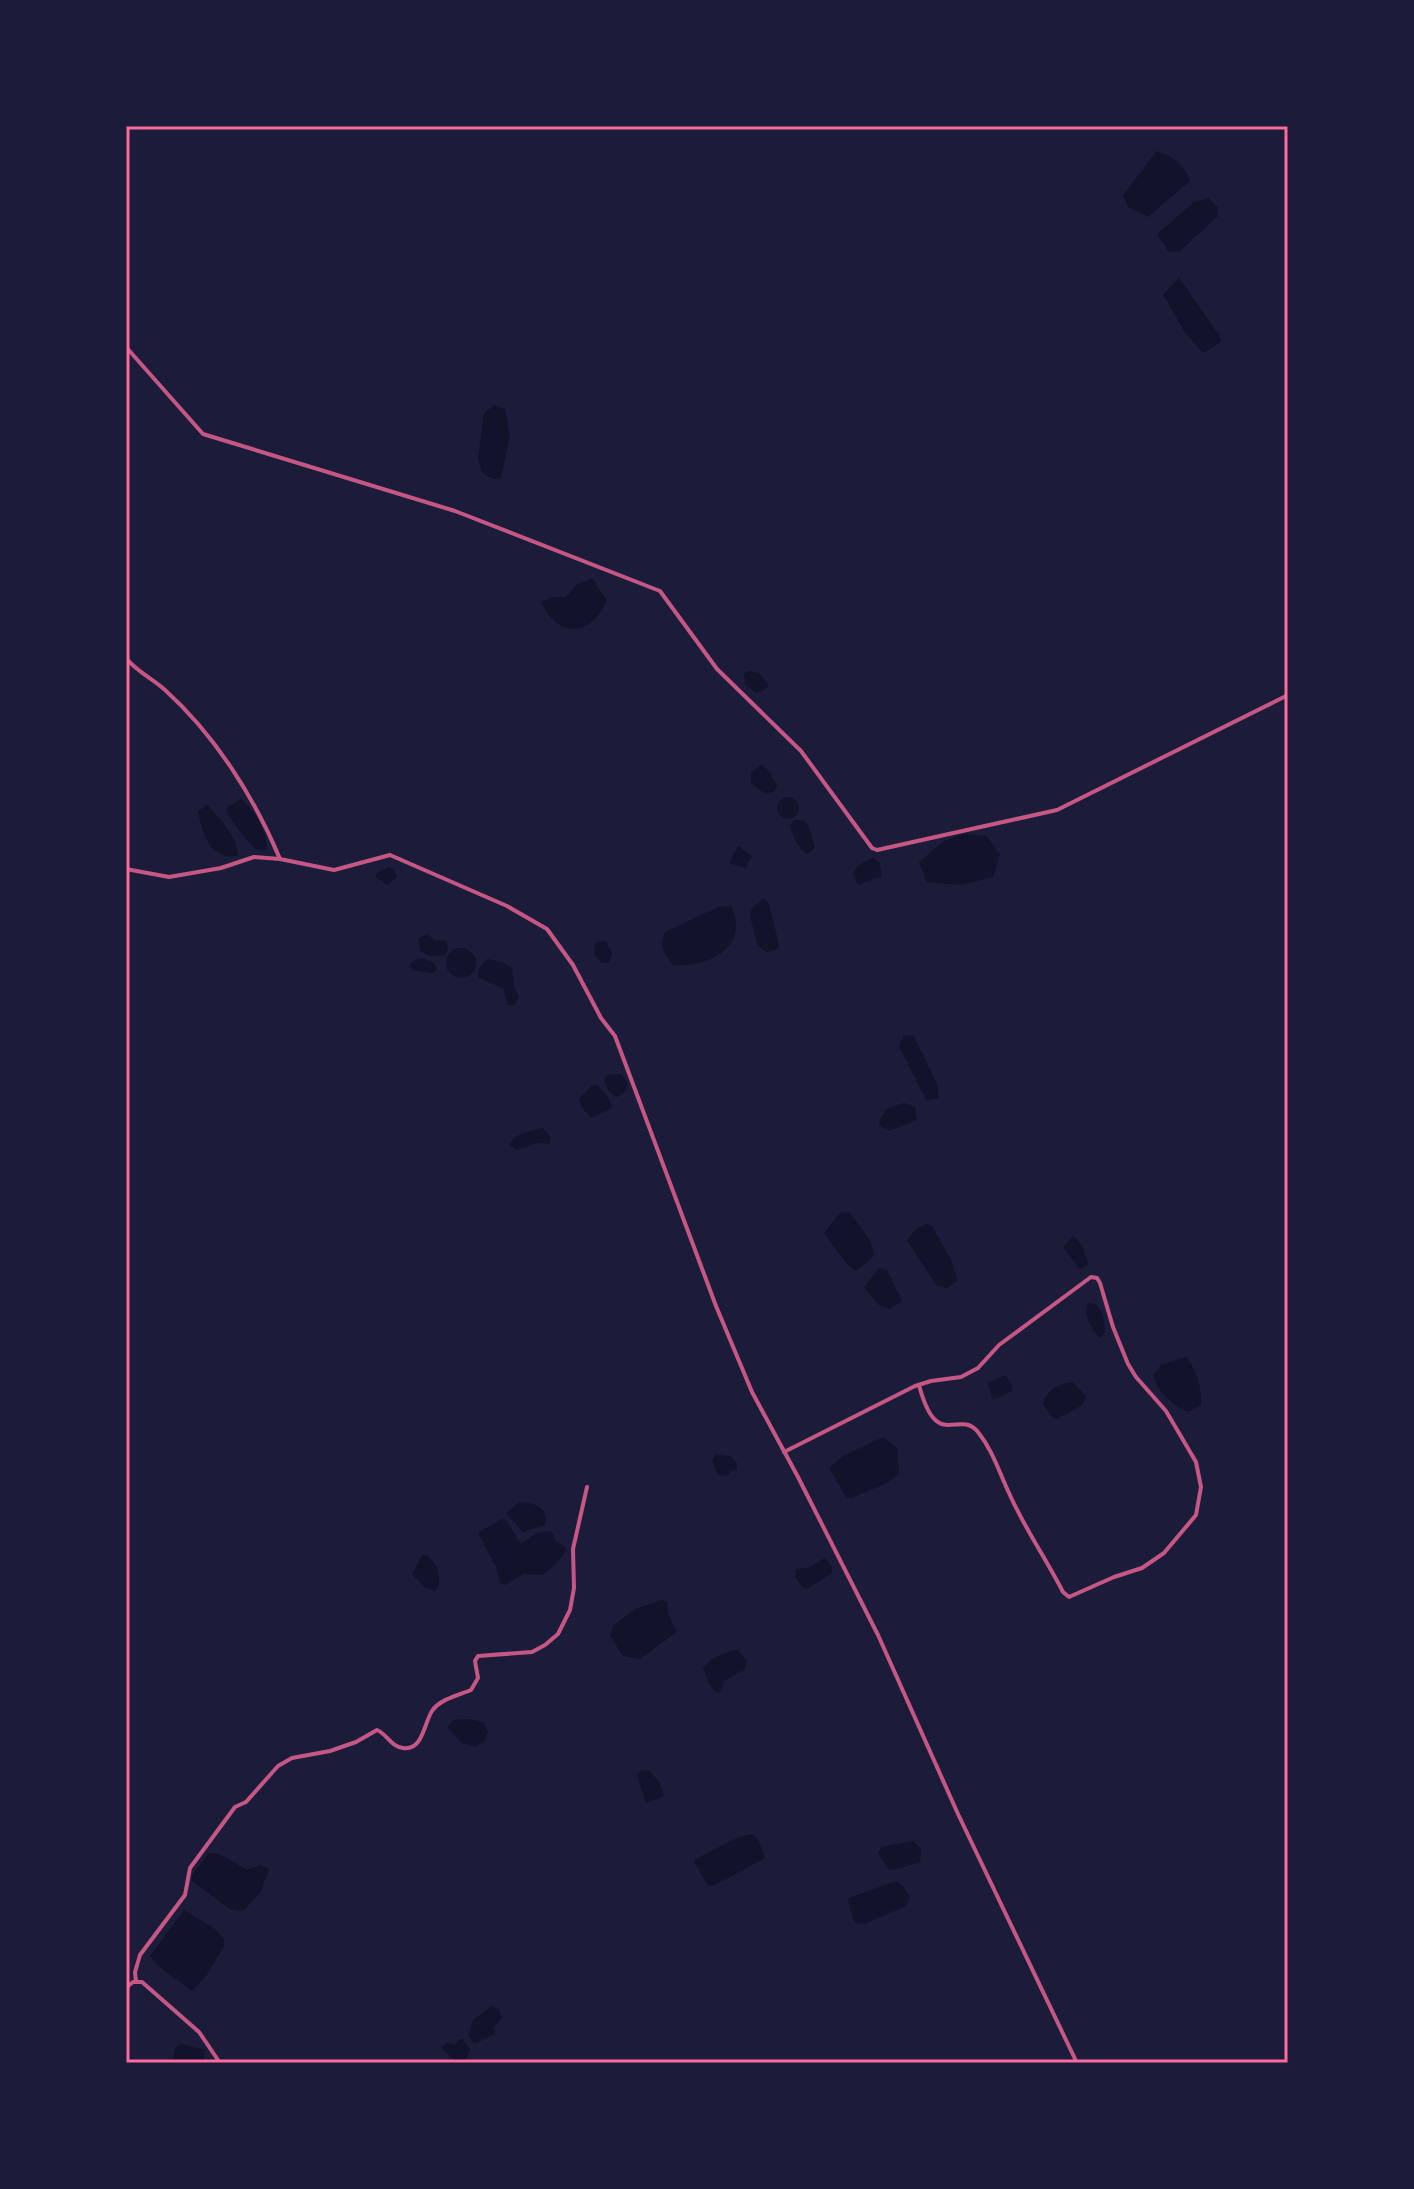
<svg xmlns="http://www.w3.org/2000/svg" width="1414" height="2189" viewBox="0 0 1414 2189" font-family="'Work Sans',sans-serif">
<style>
.water{fill:#12122b}
.lines{fill:none;stroke-linecap:round;stroke-linejoin:round}
.minor{stroke:#c65784;stroke-width:4}
.neatline{fill:none;stroke:#ff6b9d;stroke-width:3}
</style>
<rect width="100%" height="100%" fill="#1b1b3a"/>
<!-- water -->
<g class="water">
<path d="M1157,151C1174,157 1184,164 1190,181L1148,217L1128,207L1123,195Z"/>
<polygon points="1208,198 1218,207 1218,216 1180,251 1169,252 1157,234 1194,202"/>
<polygon points="1179,278 1219,335 1221,342 1203,353 1184,331 1163,294"/>
<polygon points="494,405 505,409 510,436 501,478 494,479 482,473 478,459 484,413"/>
<path d="M592,578L607,601C590,637 558,639 541,602L552,597H566L576,585Z"/>
<path d="M748,671C759,671 765,678 769,687L757,693L745,685L744,674Z"/>
<polygon points="761,765 767,769 777,785 775,791 765,794 751,783 751,773"/>
<circle cx="788" cy="808" r="11"/>
<path d="M242,799C255,812 267,831 267,850H257C248,843 229,819 226,808Z"/>
<path d="M207,805C220,818 237,837 238,856C209,860 203,834 198,811Z"/>
<path d="M794,820H803L808,825L815,848L807,854C798,848 793,836 790,826Z"/>
<polygon points="964,834 987,836 1000,854 993,877 960,885 927,882 919,862 944,841"/>
<polygon points="738,846 752,856 746,868 729,863"/>
<path d="M873,858L879,862L882,876L858,885L853,874C856,866 865,860 873,858Z"/>
<polygon points="389,867 393,869 397,877 387,885 375,876 378,872"/>
<path d="M764,898L769,904L779,945L778,949L767,952C756,947 757,942 754,931C749,912 747,911 764,898Z"/>
<path d="M720,906H731C751,947 708,968 673,965C664,953 659,947 665,932Z"/>
<polygon points="427,934 435,940 446,941 448,949 445,955 430,956 420,951 418,939"/>
<polygon points="600,941 606,942 612,953 609,963 602,963 595,956 594,944"/>
<circle cx="461" cy="963" r="15"/>
<polygon points="417,959 425,959 435,964 437,970 431,973 413,970 410,965"/>
<polygon points="487,959 502,962 512,968 514,987 519,997 515,1005 508,1005 503,988 479,978 478,969"/>
<polygon points="904,1035 914,1036 937,1084 939,1098 926,1100 899,1046"/>
<path d="M612,1074H621L628,1083L626,1091L617,1097C609,1094 603,1084 605,1076Z"/>
<polygon points="597,1085 608,1097 612,1108 591,1118 582,1108 579,1098 592,1086"/>
<polygon points="904,1103 915,1107 917,1120 889,1131 880,1126 879,1122 886,1109"/>
<path d="M543,1128L551,1137L550,1144L538,1143L517,1150L509,1145C515,1133 531,1131 543,1128Z"/>
<polygon points="849,1212 869,1239 875,1255 856,1271 846,1263 824,1233 840,1213"/>
<polygon points="927,1224 932,1226 951,1260 958,1280 947,1288 936,1285 907,1240 916,1229"/>
<path d="M1073,1236C1082,1241 1086,1255 1088,1265L1080,1269L1063,1247Z"/>
<polygon points="879,1268 887,1270 902,1301 890,1309 879,1305 864,1287"/>
<path d="M1088,1303L1096,1304C1103,1314 1106,1322 1104,1334L1100,1338C1091,1328 1083,1316 1088,1303Z"/>
<path d="M1186,1357C1198,1372 1201,1386 1201,1405L1188,1412C1170,1403 1160,1395 1153,1375L1161,1365Z"/>
<polygon points="1005,1375 1012,1385 1012,1391 993,1400 988,1383"/>
<path d="M1073,1382L1086,1396L1082,1405L1057,1419L1052,1417L1043,1404C1047,1390 1058,1383 1073,1382Z"/>
<polygon points="883,1437 897,1448 899,1474 887,1483 851,1498 846,1497 829,1468 843,1456"/>
<polygon points="716,1454 730,1456 737,1463 737,1470 731,1471 727,1476 718,1475 712,1461"/>
<path d="M519,1502C534,1502 549,1508 545,1525L523,1532L506,1513Z"/>
<path d="M502,1519L506,1520L521,1544L537,1533L551,1531L556,1541L566,1548C564,1558 551,1569 542,1575L523,1574L505,1585L500,1582L496,1567L478,1533Z"/>
<path d="M422,1555H426C437,1562 444,1580 435,1591L424,1587L412,1574Z"/>
<path d="M825,1558L832,1567V1573L807,1589C800,1586 793,1576 796,1569L808,1568Z"/>
<polygon points="662,1600 667,1602 668,1614 677,1632 640,1659 623,1656 610,1636 613,1626 635,1609"/>
<polygon points="733,1650 738,1650 747,1661 744,1670 724,1681 721,1691 717,1693 710,1686 703,1668 712,1659"/>
<polygon points="469,1719 483,1722 488,1732 485,1740 475,1747 462,1743 447,1727 453,1720"/>
<polygon points="649,1770 660,1783 664,1796 646,1803 637,1775 640,1771"/>
<polygon points="752,1834 759,1841 765,1858 715,1885 708,1886 694,1862 696,1859 737,1838"/>
<polygon points="913,1841 921,1849 920,1862 895,1870 888,1869 878,1853 882,1847"/>
<polygon points="209,1853 219,1854 247,1870 261,1865 269,1869 260,1893 243,1911 230,1909 192,1881 192,1875"/>
<polygon points="896,1881 902,1885 910,1897 906,1906 864,1924 855,1923 848,1902 849,1898"/>
<polygon points="184,1910 215,1929 224,1939 224,1946 207,1975 192,1991 157,1965 150,1956"/>
<polygon points="492,2006 499,2010 502,2018 494,2027 495,2034 474,2044 468,2035 474,2019"/>
<polygon points="459,2039 463,2039 470,2049 466,2059 457,2063 441,2047 447,2043 455,2045"/>
<polygon points="181,2044 205,2050 203,2062 172,2063 175,2048"/>
</g>
<g class="lines">
<!-- minor -->
<g class="minor">
<polyline points="126,347 203,434 455,511 660,591 717,669 801,751 872,848 877,850 1057,810 1288,695"/>
<path d="M126,658C137,672 152,678 165,690C215,735 254,797 280,859L334,870L390,855L507,906L547,929L573,965L601,1018L615,1036L716,1306L752,1392L798,1477L878,1635L958,1814L1077,2063"/>
<polyline points="126,869 169,877 221,868 254,857 280,859"/>
<path d="M784,1452L915,1386L931,1381L961,1377L978,1368L999,1345L1091,1277L1097,1278L1100,1283L1113,1327L1128,1364L1136,1377L1166,1411L1179,1433L1196,1462L1201,1487L1196,1515L1164,1553L1142,1568L1114,1577L1069,1597L1063,1592C1046,1559 1024,1527 1009,1493C999,1472 993,1451 978,1432C958,1408 937,1453 919,1385"/>
<path d="M136,1982L135,1972L140,1955L185,1895L190,1868L235,1807L246,1802L278,1766L292,1758L330,1751L356,1742L377,1730C387,1734 391,1747 403,1748C423,1751 424,1723 432,1711C440,1699 459,1695 471,1690L478,1678L475,1661L478,1656L532,1652L545,1645L558,1634L570,1610L574,1588L573,1549L587,1487"/>
<polyline points="126,1992 128,1986 133,1982 142,1982 199,2032 220,2063"/>
</g>
</g>
<!-- border -->
<rect width="1414" height="2189" fill="none" stroke="#1b1b3a" stroke-width="256"/>
<rect x="128" y="128" width="1158" height="1933" class="neatline"/>
</svg>
